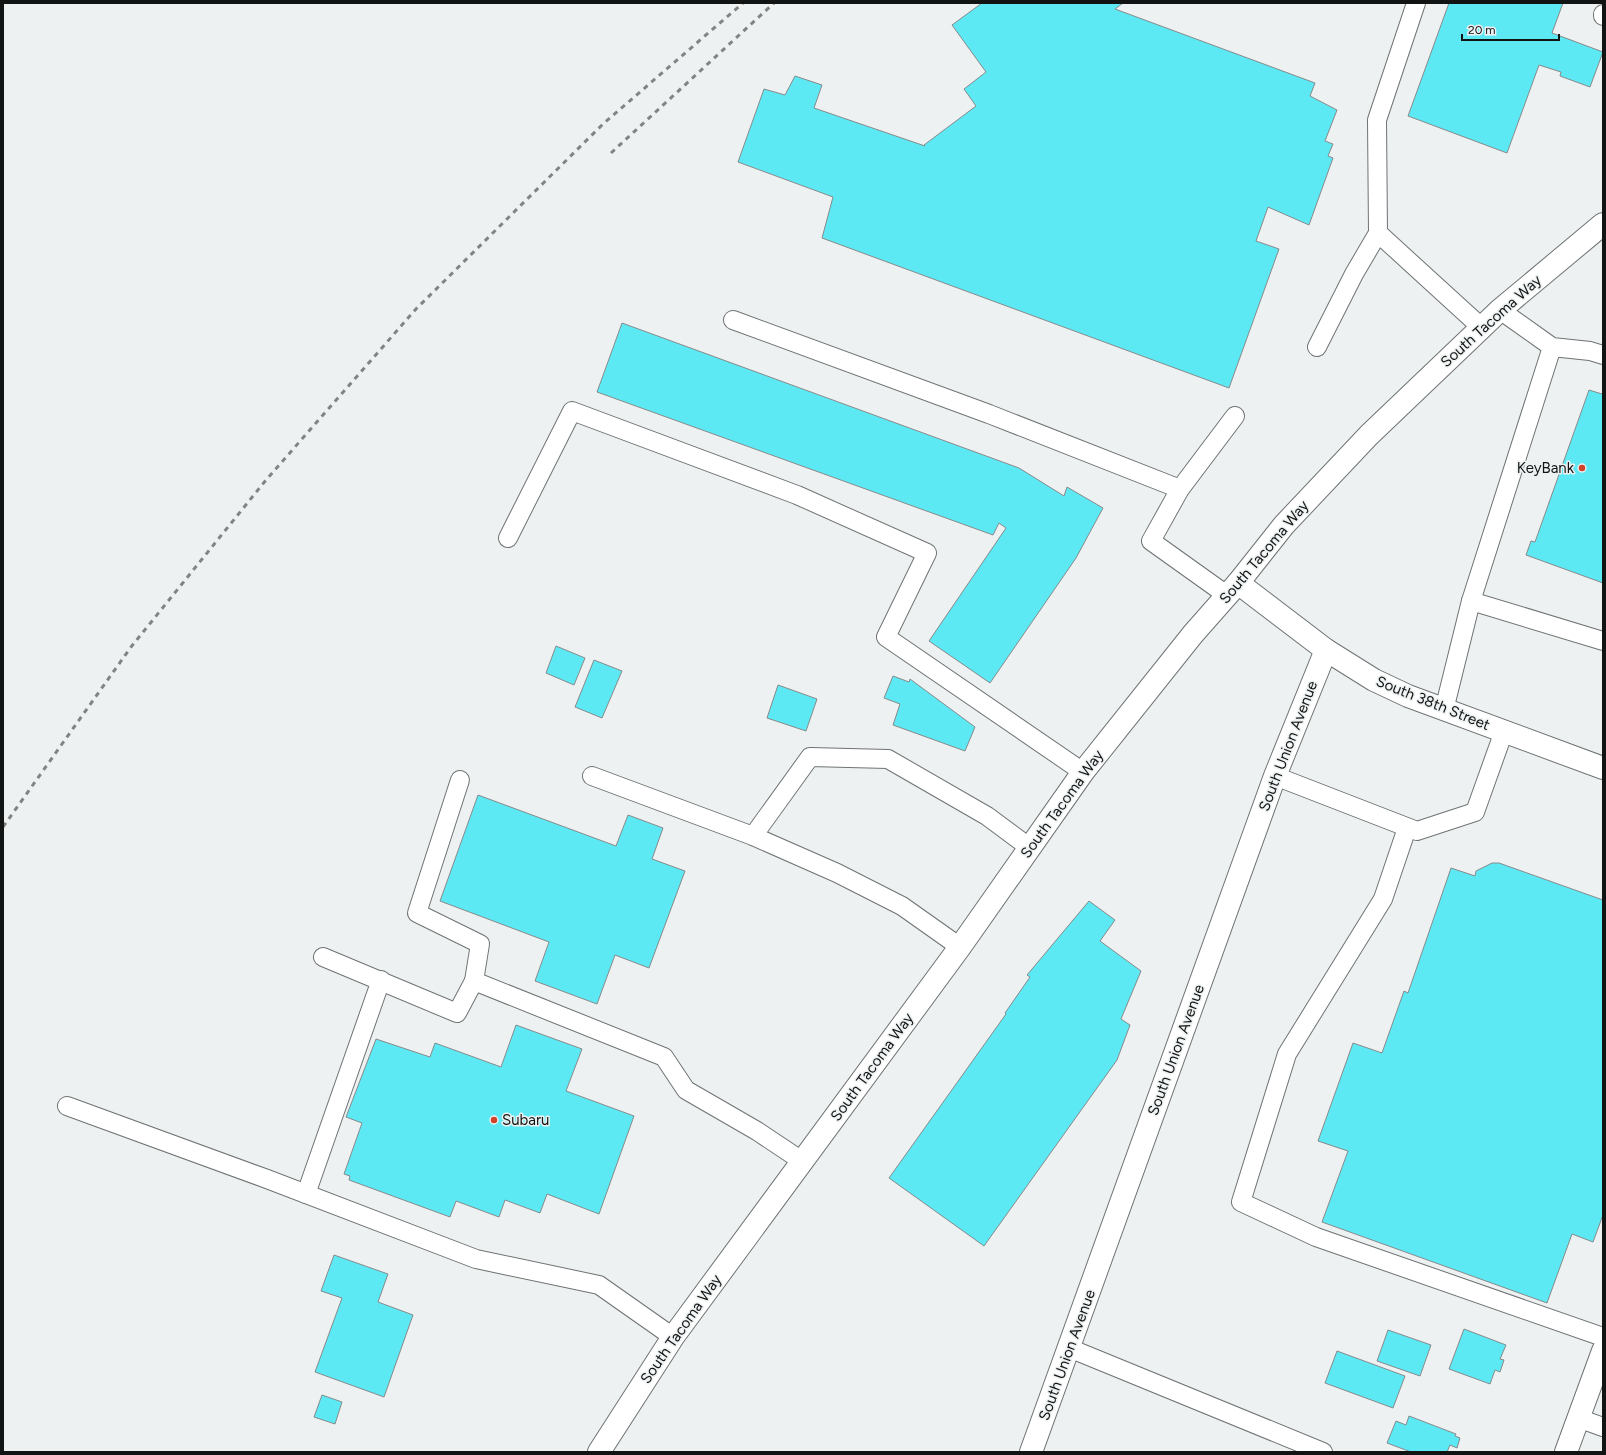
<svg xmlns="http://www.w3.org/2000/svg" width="1606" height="1455" viewBox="0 0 1606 1455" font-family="Figtree,sans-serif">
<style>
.building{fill:#5de9f4;stroke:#878a8b}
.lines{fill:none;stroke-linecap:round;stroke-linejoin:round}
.lane-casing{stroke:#6f7373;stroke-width:20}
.street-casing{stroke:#6f7373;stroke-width:24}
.secondary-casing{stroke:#6f7373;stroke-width:24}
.lane{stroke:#fff;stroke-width:18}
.street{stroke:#fff;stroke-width:22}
.secondary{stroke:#fff;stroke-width:22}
.rail{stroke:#828484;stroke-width:3;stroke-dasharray:5 5;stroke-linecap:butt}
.poi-dot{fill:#cf432b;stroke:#edf1f1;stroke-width:1.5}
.labels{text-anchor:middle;stroke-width:3;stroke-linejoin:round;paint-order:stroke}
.street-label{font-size:15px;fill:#121313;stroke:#edf1f1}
.poi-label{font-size:15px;fill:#121313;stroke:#edf1f1;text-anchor:end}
</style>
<rect width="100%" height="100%" fill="#edf1f1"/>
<!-- building -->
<g class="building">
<polygon points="982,3 1123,3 1115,9 1315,83 1310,96 1337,110 1325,141 1333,144 1328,156 1333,158 1309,225 1268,207 1256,241 1279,249 1229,388 822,238 833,197 738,162 764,89 785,95 795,76 822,85 814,108 925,146 924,145 976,106 964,89 986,72 952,25"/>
<polygon points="1449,3 1563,3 1552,33 1603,52 1590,87 1560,76 1561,72 1539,65 1507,153 1408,116"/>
<polygon points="622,323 1019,468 1064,496 1067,487 1103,508 1076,558 990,683 929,641 1006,528 999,523 993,535 597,392"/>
<polygon points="1589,390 1602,394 1603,393 1603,583 1526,555 1531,541 1535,542"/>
<polygon points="556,646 585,658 574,685 546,673"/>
<polygon points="594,660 622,671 602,718 575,707"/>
<polygon points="893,676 909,682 910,679 975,727 965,751 893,725 900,704 884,698"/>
<polygon points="778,685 817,699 806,731 767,718"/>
<polygon points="478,795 616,846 628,815 663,828 652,859 685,871 649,968 615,955 597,1004 535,981 549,942 440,901"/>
<polygon points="1492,863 1499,863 1603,900 1603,1215 1593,1242 1572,1234 1547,1303 1322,1222 1348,1151 1318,1141 1353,1043 1382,1053 1404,991 1408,993 1451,868 1475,876 1476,871"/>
<polygon points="1089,901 1115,920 1100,941 1141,971 1121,1019 1130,1025 1117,1060 984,1246 889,1178 1006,1014 1005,1013 1030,977 1027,975"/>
<polygon points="516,1025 582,1049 566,1091 634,1116 599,1214 547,1194 540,1213 505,1200 499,1217 456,1201 450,1217 349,1180 350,1176 344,1174 362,1123 346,1117 376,1039 430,1057 435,1043 501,1067"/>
<polygon points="334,1255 388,1274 378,1302 413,1315 384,1397 315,1372 342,1298 321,1291"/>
<polygon points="1464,1329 1506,1345 1500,1359 1504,1360 1500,1372 1495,1370 1490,1384 1449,1369"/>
<polygon points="1388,1330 1431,1345 1420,1376 1377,1361"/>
<polygon points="1337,1351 1405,1376 1393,1408 1325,1383"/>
<polygon points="322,1395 342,1402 335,1424 314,1417"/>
<polygon points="1409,1416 1456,1434 1455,1436 1460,1438 1457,1448 1450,1445 1447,1452 1411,1452 1387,1443 1396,1421 1406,1425"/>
</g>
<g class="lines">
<defs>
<g id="lane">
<polyline points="1416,3 1377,120 1378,233 1481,327"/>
<polyline points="1603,14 1603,16"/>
<polyline points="1500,310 1552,347 1590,351 1603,355"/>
<polyline points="733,320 989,414 1180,489"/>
<polyline points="1317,347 1354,274 1378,233"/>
<polyline points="508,538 572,411 797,495 927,553 886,637 1083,772"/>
<polyline points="1228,596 1151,541 1180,489 1235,416"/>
<polyline points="1471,601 1603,641"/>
<polyline points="1444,710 1471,601 1552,347"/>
<polyline points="592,776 753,836 837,873 902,906 960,947"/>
<polyline points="1275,776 1417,831 1475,812 1504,731"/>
<polyline points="460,780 417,913 480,944 474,981"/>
<polyline points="1407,828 1383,899 1287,1054 1241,1202 1316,1237 1603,1337"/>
<polyline points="753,836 810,757 888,759 987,816 1030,848"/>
<polyline points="323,957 457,1013 474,981 664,1057 686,1090 757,1131 802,1161"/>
<polyline points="67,1106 267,1179 476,1259 599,1285 673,1337"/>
<polyline points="306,1194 381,980"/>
<polyline points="1069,1348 1323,1452"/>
<polyline points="1578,1418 1603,1427"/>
</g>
<g id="street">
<polyline points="1031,1452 1275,776 1326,650"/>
<polyline points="1566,1452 1603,1351"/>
</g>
<g id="secondary">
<polyline points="1238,583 1326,650 1374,680 1408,696 1603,768"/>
<polyline points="599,1452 673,1337 960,947 1083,772 1193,634 1238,583 1284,525 1369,435 1500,310 1603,224"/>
</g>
</defs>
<!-- lane casing -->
<use href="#lane" class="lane-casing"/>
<!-- street casing -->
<use href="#street" class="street-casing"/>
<!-- secondary casing -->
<use href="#secondary" class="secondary-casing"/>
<!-- lane -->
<use href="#lane" class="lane"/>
<!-- street -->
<use href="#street" class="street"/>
<!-- secondary -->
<use href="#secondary" class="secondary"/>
<!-- rail -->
<g class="rail">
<polyline points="611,153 774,3"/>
<polyline points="3,827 131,647 266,480 416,309 603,124 743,3"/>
</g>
</g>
<!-- markers -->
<g class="poi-dot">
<circle cx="1582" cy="468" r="4"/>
<circle cx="494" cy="1120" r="4"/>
</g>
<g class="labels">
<!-- street labels -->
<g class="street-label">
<text transform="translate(1491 321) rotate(-42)" y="5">South Tacoma Way</text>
<text transform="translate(1264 552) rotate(-50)" y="5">South Tacoma Way</text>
<text transform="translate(1433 703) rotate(22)" y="5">South 38th Street</text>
<text transform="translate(1288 746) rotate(-69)" y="5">South Union Avenue</text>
<text transform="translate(1062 804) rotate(-54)" y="5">South Tacoma Way</text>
<text transform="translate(1176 1050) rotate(-70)" y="5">South Union Avenue</text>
<text transform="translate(872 1067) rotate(-54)" y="5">South Tacoma Way</text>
<text transform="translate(681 1329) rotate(-55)" y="5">South Tacoma Way</text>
<text transform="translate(1067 1355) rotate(-70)" y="5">South Union Avenue</text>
</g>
<!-- poi labels -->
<g class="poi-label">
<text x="1574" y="473">KeyBank</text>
<text x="502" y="1125" text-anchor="start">Subaru</text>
</g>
</g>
<!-- border -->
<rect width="1606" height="1455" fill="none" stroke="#121313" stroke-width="8"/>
<!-- scale -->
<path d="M1462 34v6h97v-6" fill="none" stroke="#121313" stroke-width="2"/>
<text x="1468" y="34" font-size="12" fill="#121313" stroke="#edf1f1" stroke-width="3" paint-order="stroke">20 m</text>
</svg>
